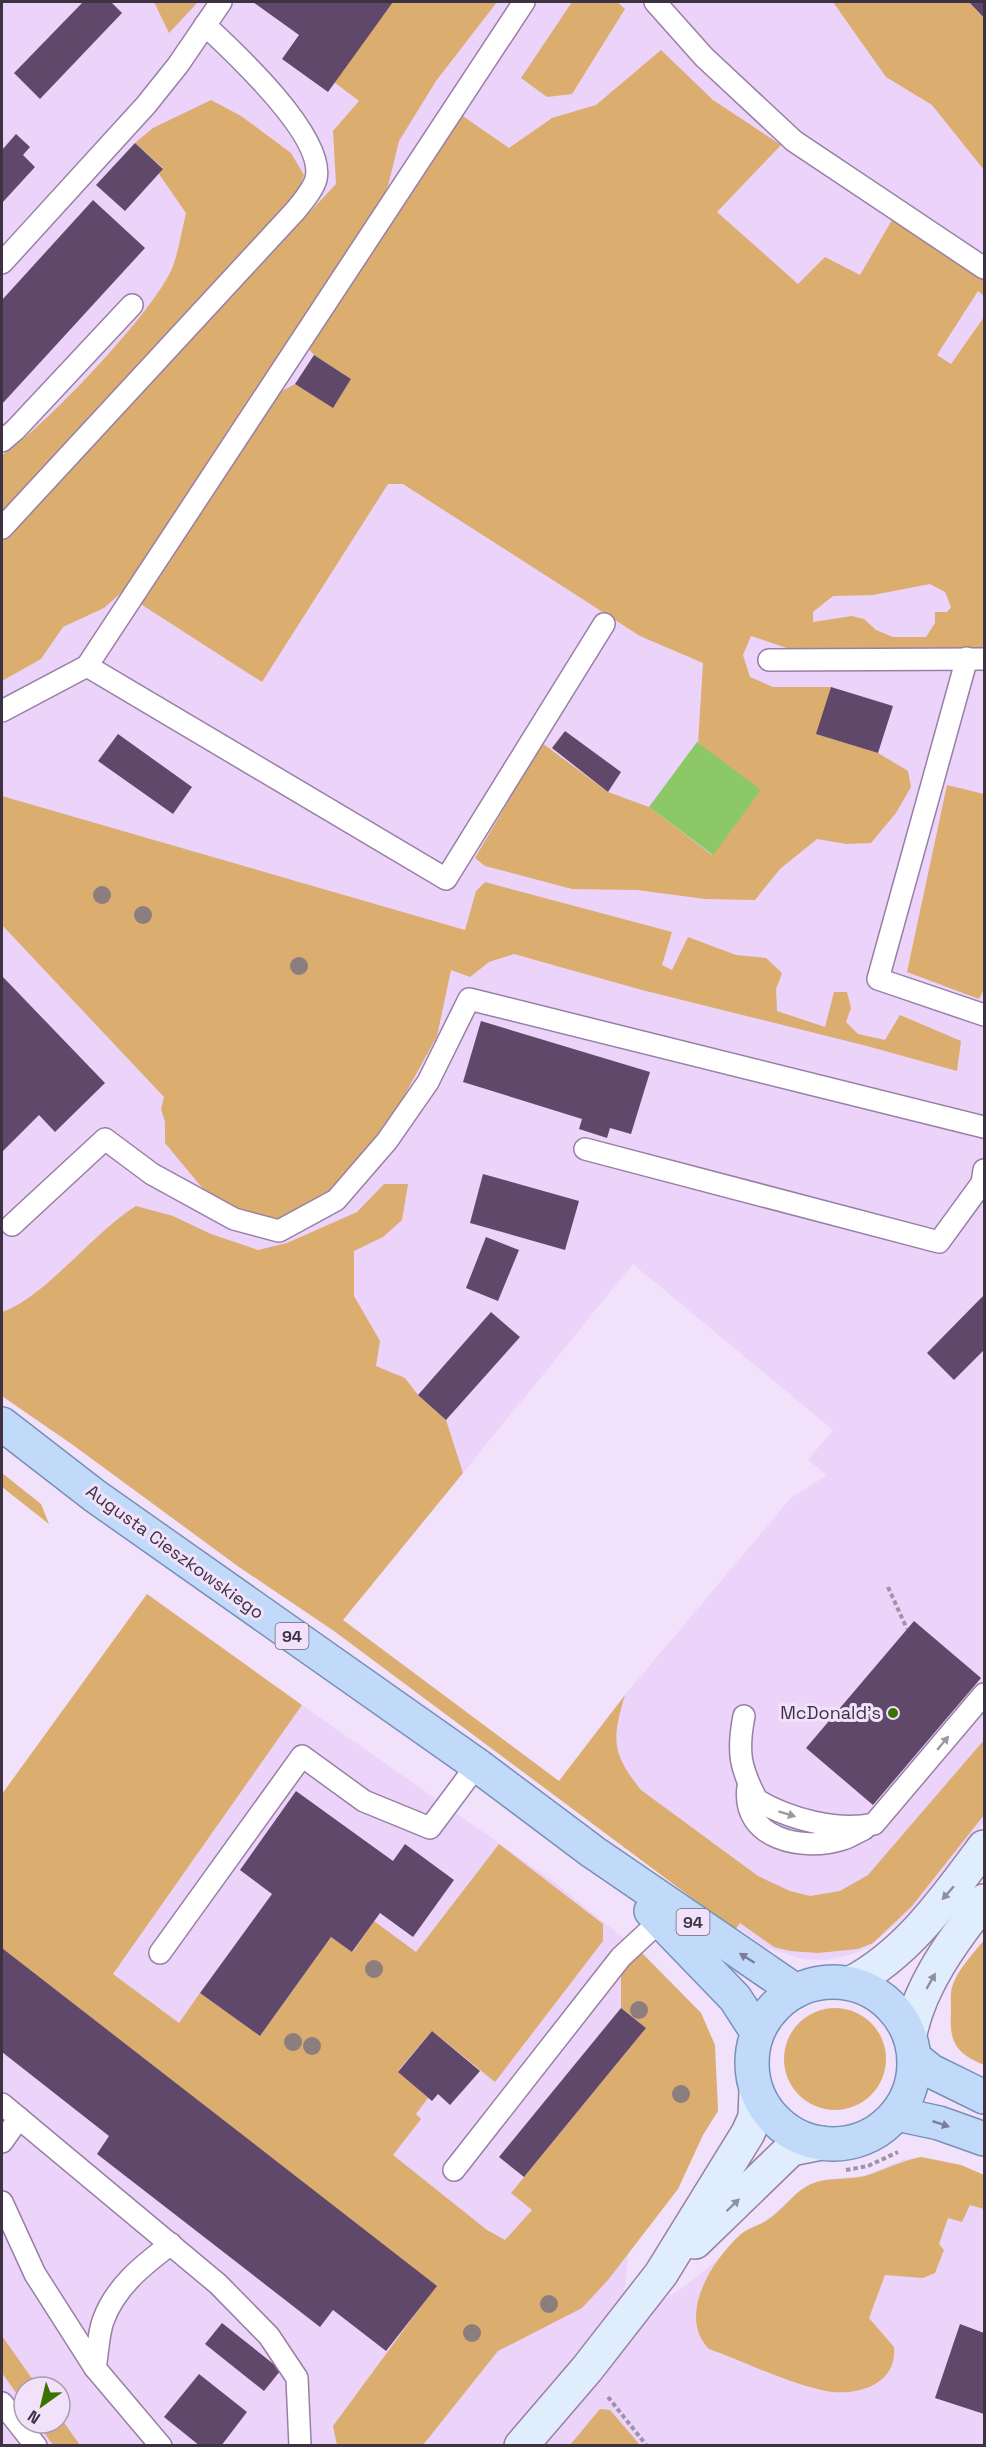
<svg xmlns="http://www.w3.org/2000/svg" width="986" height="2447" viewBox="0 0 986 2447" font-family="'Space Grotesk',sans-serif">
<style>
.built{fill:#ecd3f9;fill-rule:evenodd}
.green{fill:#dbad6f;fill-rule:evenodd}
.water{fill:#8dc867}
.building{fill:#60486b}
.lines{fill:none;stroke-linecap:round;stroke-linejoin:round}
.lane-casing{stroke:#987fa5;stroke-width:24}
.secondary-casing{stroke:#987fa5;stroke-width:36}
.primary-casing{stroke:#7890b7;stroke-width:36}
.path{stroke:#a092a7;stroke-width:4;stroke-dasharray:4.5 3;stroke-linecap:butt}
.lane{stroke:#fff;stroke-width:21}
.secondary{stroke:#e0edfc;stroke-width:33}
.primary{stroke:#c1dafa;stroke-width:33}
.tree{fill:#8c7e7f}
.oneway{fill:#9e98a0}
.oneway2{fill:#8e909f}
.oneway3{fill:#787e95}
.poi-dot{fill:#3b7200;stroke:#f1e1fa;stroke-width:2}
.labels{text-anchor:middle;stroke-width:6;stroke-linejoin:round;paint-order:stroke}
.shield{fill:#f1e1fa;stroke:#736679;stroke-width:1.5}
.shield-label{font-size:16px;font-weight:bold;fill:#3d3242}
.street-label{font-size:18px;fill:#3d3242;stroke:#f1e1fa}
.poi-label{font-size:18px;fill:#3d3242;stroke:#f1e1fa;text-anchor:end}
</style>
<rect width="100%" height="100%" fill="#f1e1fa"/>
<!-- built -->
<g class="built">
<polygon points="2,2 984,2 984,1822 914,1909 868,1948 849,1955 825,1960 802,1959 765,1947 551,1791 625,1695 791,1498 827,1475 808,1460 833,1430 633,1264 334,1631 239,1567 73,1445 2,1396"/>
<path d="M302,1705L554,1882L642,1953L701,2013L717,2081L718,2111L629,2248L621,2326L684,2287L809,2185L822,2180L863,2176L903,2160L921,2157L961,2165L984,2175V2445H2V1894L113,1974ZM24,2387H60V2423H24Z"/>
</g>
<!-- green -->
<g class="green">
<polygon points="154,2 198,2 169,33"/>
<polygon points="393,2 497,2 436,81 399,141 388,186 374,216 130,585 104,608 63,627 41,659 2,681 2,541 336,184 333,131 359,101 334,82"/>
<polygon points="572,2 617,2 625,9 572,94 547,97 521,78"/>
<polygon points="833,2 969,2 984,19 984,170 932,105 886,77"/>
<path d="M661,50L713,100L781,145L717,212L798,284L825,257L860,275L892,220L984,278V296L978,291L937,355L951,364L984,317V652L790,649L751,636L743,655L750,677L773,687H831L817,734L878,753L908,771L911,787L896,813L871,843L846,844L817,839L780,869L755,900L705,899L637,890L572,889L485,866L475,858L542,743L608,792L649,807L712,855L698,744L703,663L640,636L403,484H388L262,682L139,603L278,393L295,384L333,407L351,379L314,355L307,347L460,114L509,148L552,118L596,105ZM930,584L945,592L951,607L947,612H935V623L926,637H893L876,630L864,619L852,616L813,622V612L833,596L873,595Z"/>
<path d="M211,100L241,116L291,153L304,175L295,199L2,515V455C42,430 157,309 173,266C179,249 182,230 186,213L159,174L163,168L135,143L153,128Z"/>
<polygon points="947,785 984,794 984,989 979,999 907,972"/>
<polygon points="2,796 465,930 476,891 485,882 672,932 662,965 672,970 688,937 736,955 766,958 782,973 776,989 777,1011 825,1027 834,992 847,992 851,1008 846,1022 858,1034 885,1040 900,1015 961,1041 957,1071 867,1046 642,990 514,954 489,962 470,977 451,970 437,1036 397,1109 347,1176 326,1194 284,1220 258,1218 209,1196 165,1143 165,1122 161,1109 164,1097 2,925"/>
<path d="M384,1184H408L402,1220L383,1237L354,1251V1296L380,1341L376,1366L405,1378L418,1395L446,1420L463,1473L343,1620L559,1781L625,1695C612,1739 611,1753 641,1790L758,1876L790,1891L810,1896L840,1891L868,1875L984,1740V1815L912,1906L873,1943L858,1949L818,1953L790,1951L774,1947L740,1923L735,1930L334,1631L239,1567L73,1445L2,1396V1312C44,1298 94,1232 136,1206L173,1216L211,1234L258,1250L287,1243L357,1212Z"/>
<polygon points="2,1473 41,1504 49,1524 2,1487"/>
<polygon points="147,1594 302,1705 113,1974 179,2023 200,1993 260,2036 331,1937 353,1952 374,1921 416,1952 499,1844 603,1924 603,1941 495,2082 432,2031 398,2071 428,2098 416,2114 421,2119 393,2155 487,2230 505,2240 532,2210 511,2193 646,2028 621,2008 621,1972 642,1953 701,2013 715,2045 718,2111 703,2135 678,2189 608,2280 582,2308 498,2351 423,2445 337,2445 333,2426 436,2286 2,1948 2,1794"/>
<path d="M984,1940V2065C956,2053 949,2043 951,2011C951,2004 950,1994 952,1987C957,1970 973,1954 984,1940Z"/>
<circle cx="835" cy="2059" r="51"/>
<path d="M921,2157L961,2165L984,2175V2209L970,2205L962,2222L948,2218L939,2244L944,2250L935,2273L923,2278L885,2275L869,2318L894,2347C898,2386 853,2398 821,2390C783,2381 745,2362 709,2349C676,2315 713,2259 741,2234C750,2227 764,2224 773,2216C786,2206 795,2191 811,2184C828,2177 847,2180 865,2176C884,2170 901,2161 921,2157Z"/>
<polygon points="2,2336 38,2387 24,2387 24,2404 2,2373"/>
<polygon points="600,2409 610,2410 640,2445 570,2445"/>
<polygon points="60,2417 80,2445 53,2445 37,2423 60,2423"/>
</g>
<!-- water -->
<polygon class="water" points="697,742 761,790 713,855 649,807"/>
<!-- building -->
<g class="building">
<polygon points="83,2 111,2 122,13 40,99 14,73"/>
<polygon points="253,2 393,2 328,92 282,59 299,35"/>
<polygon points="969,2 984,2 984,18"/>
<polygon points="16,134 30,147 23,155 35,167 2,203 2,150"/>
<polygon points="135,143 163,169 125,211 96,185"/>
<polygon points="93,200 145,248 2,404 2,300"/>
<polygon points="314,355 351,379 333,408 295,384"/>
<polygon points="831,687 893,706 878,753 816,734"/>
<polygon points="565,731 621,772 608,792 552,748"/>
<polygon points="118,734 192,787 173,814 98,761"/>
<polygon points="2,976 105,1083 55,1132 39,1115 2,1152"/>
<polygon points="481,1021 650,1072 631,1134 610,1128 607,1138 579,1129 582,1119 463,1082"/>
<polygon points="483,1174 579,1201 565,1250 470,1223"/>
<polygon points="486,1237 519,1250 498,1301 466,1288"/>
<polygon points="984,1295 984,1350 954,1380 927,1353"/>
<polygon points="491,1312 520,1337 446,1420 418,1395"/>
<polygon points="914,1621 981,1678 873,1805 806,1748"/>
<polygon points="296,1791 393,1861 405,1844 454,1880 413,1937 380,1913 352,1952 331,1937 260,2036 200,1993 272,1894 240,1870"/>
<polygon points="2,1948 437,2286 386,2351 333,2310 320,2327 97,2154 109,2136 2,2052"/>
<polygon points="621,2008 646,2028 524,2177 499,2157"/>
<polygon points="432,2031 480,2071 450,2105 438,2094 432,2101 398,2072"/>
<polygon points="222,2323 281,2370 264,2391 205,2344"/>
<polygon points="960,2324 984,2333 984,2414 935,2398"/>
<polygon points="199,2374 247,2412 221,2446 200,2446 164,2417"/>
</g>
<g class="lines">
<defs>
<g id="lane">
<polyline points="655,2 704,57 794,141 984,268"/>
<polyline points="2,263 146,105 178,65 221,2"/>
<polyline points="2,441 15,430 132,305"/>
<path d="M2,528L296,210C303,201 313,190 316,179C326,137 234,52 205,25"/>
<polyline points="967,658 878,979 984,1015"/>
<polyline points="769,660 984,659"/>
<polyline points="87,666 524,2"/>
<polyline points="2,711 87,666 446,879 604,624"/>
<polyline points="585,1149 939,1242 982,1183 984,1170"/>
<polyline points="12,1225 105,1139 152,1174 234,1219 279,1231 336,1200 387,1141 428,1082 469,999 984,1127"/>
<path d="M744,1716C737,1752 740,1768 757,1800C789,1819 838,1832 874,1824L984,1694"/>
<path d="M748,1787C741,1839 803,1852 843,1839C850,1837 857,1832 864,1829"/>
<polyline points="160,1953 302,1756 364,1801 430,1828 477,1765"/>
<polyline points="2,2104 218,2284 269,2336 297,2378 300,2446"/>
<polyline points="2,2142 19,2118"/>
<polyline points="454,2170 621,1957 661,1920"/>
<polyline points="2,2202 35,2274 95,2368 161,2446"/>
<path d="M95,2368C98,2353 98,2335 103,2321C115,2287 143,2265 171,2244"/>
<polyline points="2,2403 36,2446"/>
</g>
<g id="secondary">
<path d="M851,1983C907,1954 947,1897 984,1847"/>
<path d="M910,2034C920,1985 953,1940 984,1901"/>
<polyline points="695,2242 791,2149 821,2143"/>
<polyline points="521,2446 587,2369 661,2274 748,2133 755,2117 756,2091"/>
</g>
<g id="primary">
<polyline points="2,1424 95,1496 477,1765 593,1852 796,1991"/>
<polyline points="651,1911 735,1998 757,2032"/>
<circle cx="833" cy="2063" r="81"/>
<polyline points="915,2058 931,2071 984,2097"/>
<polyline points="897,2114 939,2123 984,2139"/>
</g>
</defs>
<!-- lane casing -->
<use href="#lane" class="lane-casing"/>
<!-- secondary casing -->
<use href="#secondary" class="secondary-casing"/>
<!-- primary casing -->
<use href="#primary" class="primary-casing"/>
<!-- path -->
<g class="path">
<polyline points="888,1587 907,1629"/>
<polyline points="846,2170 868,2166 898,2152"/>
<polyline points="608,2397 647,2446"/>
</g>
<!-- lane -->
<use href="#lane" class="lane"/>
<!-- secondary -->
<use href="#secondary" class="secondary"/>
<!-- primary -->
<use href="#primary" class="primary"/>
</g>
<!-- trees -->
<g class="tree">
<circle cx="102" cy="895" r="9"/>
<circle cx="143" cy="915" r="9"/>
<circle cx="299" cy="966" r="9"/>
<circle cx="374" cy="1969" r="9"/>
<circle cx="639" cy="2010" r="9"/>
<circle cx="293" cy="2042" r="9"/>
<circle cx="312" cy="2046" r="9"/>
<circle cx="681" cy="2094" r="9"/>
<circle cx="549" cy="2304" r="9"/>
<circle cx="472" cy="2333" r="9"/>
</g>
<!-- one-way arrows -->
<defs><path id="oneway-solid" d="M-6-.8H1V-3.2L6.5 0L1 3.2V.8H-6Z" transform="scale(1.5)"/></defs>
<g class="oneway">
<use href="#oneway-solid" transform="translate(943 1743) rotate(-50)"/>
<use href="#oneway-solid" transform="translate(787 1814) rotate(17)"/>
</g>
<g class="oneway2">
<use href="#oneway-solid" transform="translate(948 1893) rotate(131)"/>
<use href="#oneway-solid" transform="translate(931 1981) rotate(-60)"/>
<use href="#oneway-solid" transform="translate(733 2205) rotate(-44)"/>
</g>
<g class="oneway3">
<use href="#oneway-solid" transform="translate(747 1958) rotate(-148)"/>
<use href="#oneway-solid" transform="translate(941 2124) rotate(18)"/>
</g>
<!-- markers -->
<circle class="poi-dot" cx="893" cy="1713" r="6"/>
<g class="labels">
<!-- shield labels -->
<g class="shield">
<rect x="275.5" y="1623" width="33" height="26" rx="4.5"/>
<rect x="676.5" y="1909" width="33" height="26" rx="4.5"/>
</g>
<g class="shield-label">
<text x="292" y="1642">94</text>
<text x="693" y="1928">94</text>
</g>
<!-- street labels -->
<g class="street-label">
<text transform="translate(175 1552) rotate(36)" y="6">Augusta Cieszkowskiego</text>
</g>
<!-- poi labels -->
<g class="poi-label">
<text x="881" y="1719">McDonald's</text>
</g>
</g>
<!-- border -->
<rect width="986" height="2447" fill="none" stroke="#3d3242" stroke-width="6"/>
<!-- north arrow -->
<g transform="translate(42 2405) rotate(214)"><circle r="28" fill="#f1e1fa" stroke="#a99bb0" stroke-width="1.5"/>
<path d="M0-4.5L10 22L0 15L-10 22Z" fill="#3b7200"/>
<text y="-9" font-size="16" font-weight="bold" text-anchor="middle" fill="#3d3242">N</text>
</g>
</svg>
